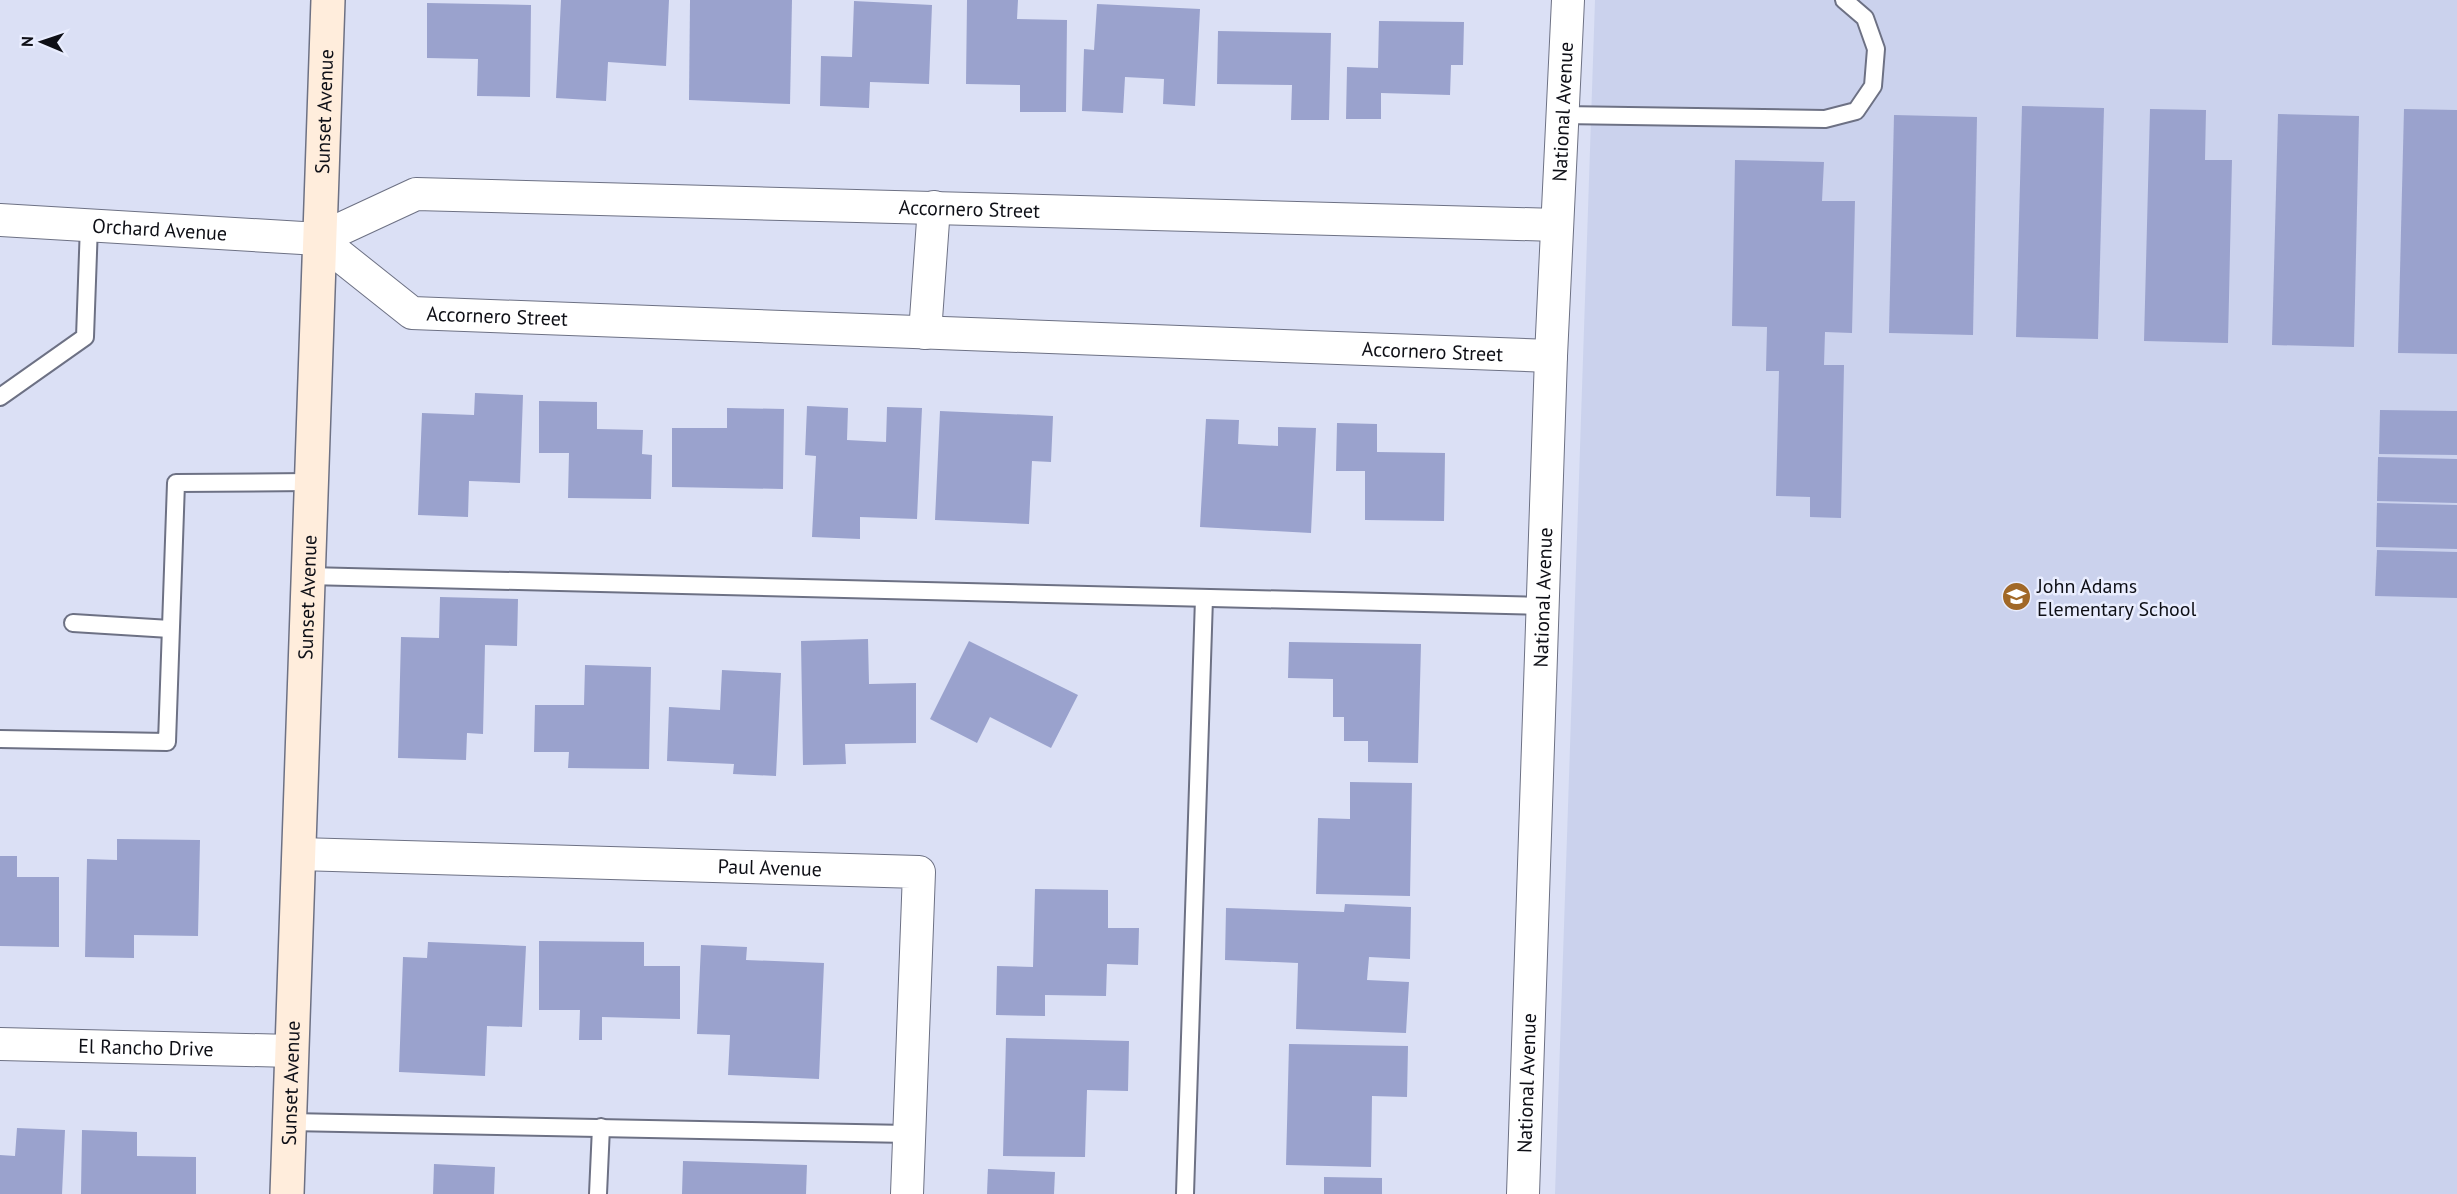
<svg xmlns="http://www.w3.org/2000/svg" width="2457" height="1194" viewBox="0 0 2457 1194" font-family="'PT Sans',sans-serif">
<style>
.built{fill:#cbd2ed}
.building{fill:#9aa2cd}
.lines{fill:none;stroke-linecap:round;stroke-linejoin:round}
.lane-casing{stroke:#6d7184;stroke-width:20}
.street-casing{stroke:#6d7184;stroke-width:34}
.secondary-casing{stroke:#6d7184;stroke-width:36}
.lane{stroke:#fff;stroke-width:16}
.street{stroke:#fff;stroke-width:32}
.secondary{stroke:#ffeddc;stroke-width:33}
.labels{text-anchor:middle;stroke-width:5;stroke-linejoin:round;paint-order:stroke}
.street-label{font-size:20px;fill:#0e0f16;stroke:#e9edfe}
.poi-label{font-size:20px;fill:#0e0f16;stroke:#e9edfe;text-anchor:start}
</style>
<rect width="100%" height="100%" fill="#dbe0f5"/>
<!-- built -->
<polygon class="built" points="1595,0 2457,0 2457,1194 1555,1194"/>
<!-- building -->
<g class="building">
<polygon points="561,0 669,0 666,66 608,62 606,101 556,98"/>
<polygon points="690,0 792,0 790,104 689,100"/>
<polygon points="967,0 1018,0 1017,19 1067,20 1066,112 1020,112 1020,85 966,84"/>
<polygon points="854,1 932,5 929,84 870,82 869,108 820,106 821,56 852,57"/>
<polygon points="427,3 531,5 530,97 477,96 478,59 427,58"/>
<polygon points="1097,4 1200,9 1195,106 1163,104 1164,79 1125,77 1123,113 1082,111 1084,49 1094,50"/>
<polygon points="1379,21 1464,22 1463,65 1451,65 1450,95 1381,93 1381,119 1346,119 1347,67 1378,68"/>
<polygon points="1218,31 1331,33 1329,120 1291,120 1292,85 1217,84"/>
<polygon points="2022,106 2104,108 2098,339 2016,337"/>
<polygon points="2150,109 2206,110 2205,160 2232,160 2228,343 2144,341"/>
<polygon points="2404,109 2457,110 2457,354 2398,353"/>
<polygon points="2278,114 2359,116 2354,347 2272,345"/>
<polygon points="1894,115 1977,117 1973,335 1889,333"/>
<polygon points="1735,160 1824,162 1822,201 1855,201 1852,333 1825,332 1824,365 1844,365 1841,518 1810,517 1810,497 1776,496 1779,371 1766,371 1767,327 1732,326"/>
<polygon points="475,393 523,395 520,483 469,481 468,517 418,515 422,413 474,415"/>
<polygon points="539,401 597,402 597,429 643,430 642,454 652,455 651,499 568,498 569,453 539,453"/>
<polygon points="807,406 848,408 847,440 886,442 887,407 922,408 917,519 860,517 860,539 812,537 816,456 805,455"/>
<polygon points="727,408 784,409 783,489 672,487 672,428 727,428"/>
<polygon points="2380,410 2457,411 2457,455 2379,454"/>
<polygon points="940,411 1053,416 1051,462 1032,461 1029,524 935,520"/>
<polygon points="1206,419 1239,420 1238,444 1278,446 1278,427 1316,428 1311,533 1200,527"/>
<polygon points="1337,423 1377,424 1377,452 1445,453 1444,521 1365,520 1365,471 1336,471"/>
<polygon points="2378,457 2457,459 2457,503 2377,501"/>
<polygon points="2377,503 2457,505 2457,549 2376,547"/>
<polygon points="2377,550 2457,552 2457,598 2375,596"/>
<polygon points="440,597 518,599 517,646 485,645 483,734 467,733 466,760 398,758 401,637 439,638"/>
<polygon points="868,639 869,684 916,683 916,743 845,744 846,764 803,765 801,641"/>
<polygon points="969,641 1078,695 1051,748 990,717 977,743 930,719"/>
<polygon points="1289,642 1421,644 1418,763 1368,762 1368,741 1344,741 1344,717 1333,717 1333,679 1288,678"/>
<polygon points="585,665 651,667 649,769 568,768 569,752 534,752 535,705 584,705"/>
<polygon points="722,670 781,673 776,776 733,774 734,764 667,761 669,707 720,710"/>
<polygon points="1350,782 1412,783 1410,896 1316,894 1318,818 1350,819"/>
<polygon points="117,839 200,840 198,936 134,935 134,958 85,957 87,859 117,860"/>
<polygon points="0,856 17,856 17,877 59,877 59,947 0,946"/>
<polygon points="1035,889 1108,890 1108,928 1139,928 1138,965 1107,964 1106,996 1045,995 1045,1016 996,1015 997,966 1033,967"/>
<polygon points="1345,904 1411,907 1410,959 1369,957 1367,980 1409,982 1406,1033 1296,1029 1298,963 1225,960 1226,908 1344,912"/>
<polygon points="539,941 644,942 644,966 680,966 680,1019 602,1017 602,1040 579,1040 580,1010 539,1010"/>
<polygon points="428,942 526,946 522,1027 487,1026 485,1076 399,1072 403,957 427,958"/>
<polygon points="701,945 747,947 746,960 824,963 819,1079 728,1075 730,1035 697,1034"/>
<polygon points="1006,1038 1129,1041 1128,1091 1087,1090 1085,1157 1003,1156"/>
<polygon points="1289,1044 1408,1046 1407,1097 1372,1096 1371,1167 1286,1165"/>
<polygon points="17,1128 65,1130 62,1194 0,1194 0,1155 15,1156"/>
<polygon points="82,1130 137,1132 137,1156 196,1157 196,1194 81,1194"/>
<polygon points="683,1161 807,1165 806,1194 682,1194"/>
<polygon points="434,1164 495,1167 494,1194 433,1194"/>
<polygon points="988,1169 1055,1172 1054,1194 987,1194"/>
<polygon points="1324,1177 1382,1178 1382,1194 1324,1194"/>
</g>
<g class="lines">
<defs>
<g id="lane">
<polyline points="1562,115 1825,119 1856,111 1873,86 1876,49 1865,18 1844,0"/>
<polyline points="0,397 85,337 89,225"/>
<polyline points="308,576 1543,606"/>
<polyline points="73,623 170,629"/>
<polyline points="0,739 167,742 176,483 312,482"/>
<polyline points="289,1122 909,1134"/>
<polyline points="598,1194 601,1127"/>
<polyline points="1185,1194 1204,598"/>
</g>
<g id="street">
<path id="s1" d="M0,220L319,239L416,194L1557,225"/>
<path id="s2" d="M319,239L412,313L1551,356"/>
<polyline points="925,333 934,207"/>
<path id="s3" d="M299,854L919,872L907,1194"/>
<path id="s4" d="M0,1044L292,1051"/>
<path id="s5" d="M1523,1194L1551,356L1568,0"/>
</g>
<g id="secondary">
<path id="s6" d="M287,1194L328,0"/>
</g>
</defs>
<!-- lane casing -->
<use href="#lane" class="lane-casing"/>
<!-- street casing -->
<use href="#street" class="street-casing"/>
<!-- secondary casing -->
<use href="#secondary" class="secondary-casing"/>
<!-- lane -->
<use href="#lane" class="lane"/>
<!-- street -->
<use href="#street" class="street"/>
<!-- secondary -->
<use href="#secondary" class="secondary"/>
</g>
<!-- icons -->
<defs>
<symbol id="school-disc" viewBox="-11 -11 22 22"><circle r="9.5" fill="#a16827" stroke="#e9edfe"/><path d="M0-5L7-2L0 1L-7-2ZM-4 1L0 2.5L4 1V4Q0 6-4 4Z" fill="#fff"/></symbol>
</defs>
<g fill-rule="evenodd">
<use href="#school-disc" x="2000" y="580" width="33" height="33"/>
</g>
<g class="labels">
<!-- street labels -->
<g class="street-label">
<text dy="7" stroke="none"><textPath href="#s6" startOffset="1083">Sunset Avenue</textPath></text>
<text dy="7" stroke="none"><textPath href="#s5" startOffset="1083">National Avenue</textPath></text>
<text dy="7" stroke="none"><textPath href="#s1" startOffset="980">Accornero Street</textPath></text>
<text dy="7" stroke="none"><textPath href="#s1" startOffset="160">Orchard Avenue</textPath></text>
<text dy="7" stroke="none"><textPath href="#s2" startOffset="204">Accornero Street</textPath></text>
<text dy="7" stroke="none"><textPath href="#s2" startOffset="1140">Accornero Street</textPath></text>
<text dy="7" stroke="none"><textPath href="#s6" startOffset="597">Sunset Avenue</textPath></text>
<text dy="7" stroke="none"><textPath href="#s5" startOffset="597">National Avenue</textPath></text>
<text dy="7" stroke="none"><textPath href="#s3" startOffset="471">Paul Avenue</textPath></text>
<text dy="7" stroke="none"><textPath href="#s4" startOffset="146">El Rancho Drive</textPath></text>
<text dy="7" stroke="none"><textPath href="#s6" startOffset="111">Sunset Avenue</textPath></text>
<text dy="7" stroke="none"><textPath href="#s5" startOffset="111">National Avenue</textPath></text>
</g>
<!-- poi labels -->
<g class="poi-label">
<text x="2037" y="593">John Adams<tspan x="2037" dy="23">Elementary School</tspan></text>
</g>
</g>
<!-- north arrow -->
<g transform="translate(42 42) rotate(272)" stroke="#e9edfe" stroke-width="4.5" paint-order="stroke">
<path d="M0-4.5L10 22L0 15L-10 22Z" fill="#0e0f16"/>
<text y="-9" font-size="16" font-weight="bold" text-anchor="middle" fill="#0e0f16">N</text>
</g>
</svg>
